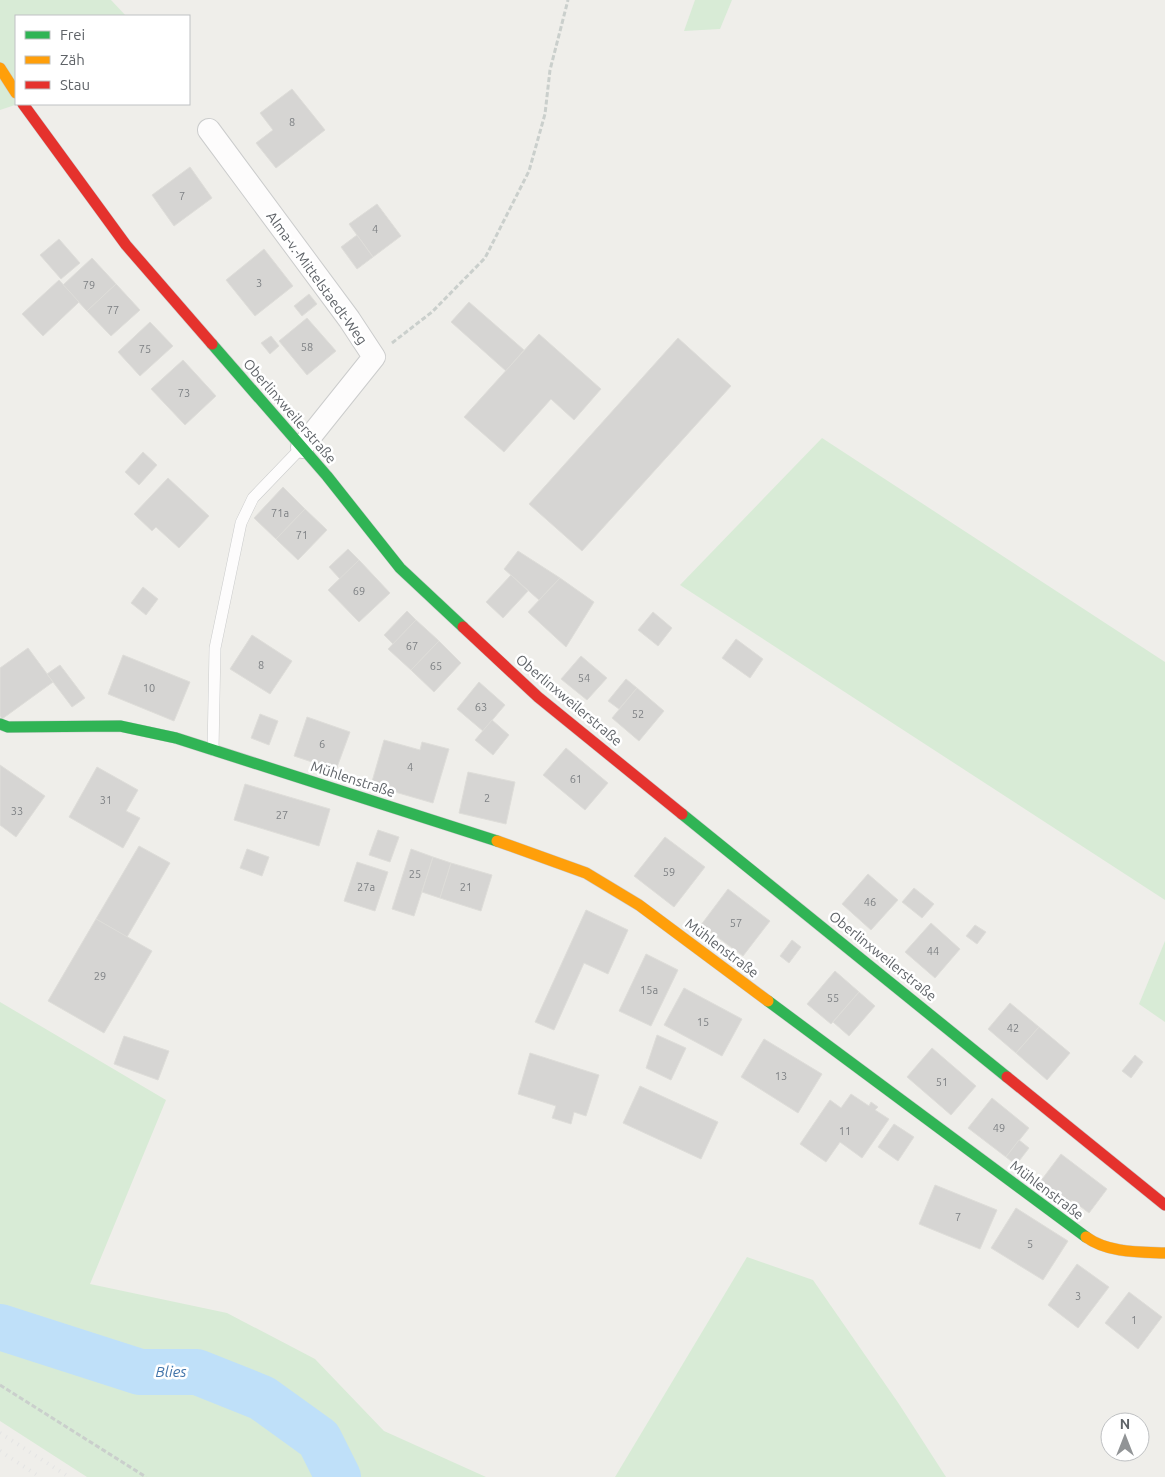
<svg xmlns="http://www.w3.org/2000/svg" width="1165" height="1477" viewBox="0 0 1165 1477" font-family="Ubuntu,sans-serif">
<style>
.green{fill:#d8ebd6}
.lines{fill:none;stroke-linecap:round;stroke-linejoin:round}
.river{stroke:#bfe0f9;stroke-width:46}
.building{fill:#d6d5d3;stroke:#deddd9}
.lane-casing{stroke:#cbcccc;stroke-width:12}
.street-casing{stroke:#cbcccc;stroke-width:24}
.fast-casing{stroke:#cacacb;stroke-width:12}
.slow-casing{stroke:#cacacb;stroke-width:12}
.jam-casing{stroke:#cacacb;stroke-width:12}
.path{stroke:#cacfcc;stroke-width:3;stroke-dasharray:5 2.5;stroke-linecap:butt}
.lane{stroke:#fdfcfc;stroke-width:11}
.street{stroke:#fdfcfc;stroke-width:22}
.fast{stroke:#30b455;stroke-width:11}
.slow{stroke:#ff9f0a;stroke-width:11}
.jam{stroke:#e5322d;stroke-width:11}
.rail{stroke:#e4e4e4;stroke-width:4;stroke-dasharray:1 6;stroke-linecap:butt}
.labels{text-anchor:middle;stroke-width:5;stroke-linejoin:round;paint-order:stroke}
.number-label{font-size:11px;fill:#7e8184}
.street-label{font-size:14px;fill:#5f6368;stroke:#fff}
.water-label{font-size:15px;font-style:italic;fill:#4174aa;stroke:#fff}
</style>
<rect width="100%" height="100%" fill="#efeeea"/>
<!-- green -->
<g class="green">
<polygon points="0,0 111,0 126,16 16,16 18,104 0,110"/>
<polygon points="695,0 732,0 720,29 684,31"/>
<polygon points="822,438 1165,662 1165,900 680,585"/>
<polygon points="1165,941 1165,1022 1139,1004"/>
<polygon points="0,1002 166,1100 90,1284 227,1313 315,1359 384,1431 486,1477 87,1477 0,1421"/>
<polygon points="747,1257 813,1280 899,1404 946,1477 615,1477"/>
</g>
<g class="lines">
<!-- river -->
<polyline class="river" points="0,1327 140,1372 197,1372 262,1398 319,1439 338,1477"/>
</g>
<!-- building -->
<g class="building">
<polygon points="292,89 325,130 276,168 256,143 273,130 260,113"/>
<polygon points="190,167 212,198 174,226 152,195"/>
<polygon points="377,204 401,236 373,257 349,224"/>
<polygon points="357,235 373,257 357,269 341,247"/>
<polygon points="59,239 80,263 61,279 40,255"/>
<polygon points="264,249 293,286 255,316 226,280"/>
<polygon points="92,258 116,284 87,311 63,285"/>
<polygon points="59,280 79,302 43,336 22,314"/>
<polygon points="116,284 140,310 111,336 87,311"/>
<polygon points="309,294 317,304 302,316 294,306"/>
<polygon points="469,302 524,350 506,371 451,322"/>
<polygon points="307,318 336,351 307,375 279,341"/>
<polygon points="150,322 173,346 140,376 118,352"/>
<polygon points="539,334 601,389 574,420 551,399 504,452 464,417"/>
<polygon points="271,336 279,346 270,354 261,343"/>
<polygon points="678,338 731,386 582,551 529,504"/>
<polygon points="183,360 216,396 185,425 151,389"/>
<polygon points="143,452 157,465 139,485 125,472"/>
<polygon points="168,478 209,516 179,548 156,527 152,531 134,514"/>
<polygon points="283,487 305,509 276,539 254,518"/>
<polygon points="305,509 327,530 298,560 276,539"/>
<polygon points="348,549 359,560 340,579 329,567"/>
<polygon points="518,551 560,578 539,600 504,569"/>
<polygon points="359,560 390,593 359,622 328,590"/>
<polygon points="511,575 528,591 503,618 486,602"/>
<polygon points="560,578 594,602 566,647 528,612"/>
<polygon points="143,587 158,599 146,615 131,603"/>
<polygon points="407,611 416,620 393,644 384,635"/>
<polygon points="653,612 672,628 658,646 638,630"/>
<polygon points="416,620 439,641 411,670 388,649"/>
<polygon points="252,635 292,661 270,694 230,669"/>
<polygon points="736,639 763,659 750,678 722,658"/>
<polygon points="439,641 461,663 434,692 411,670"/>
<polygon points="28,648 53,682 2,719 0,716 0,668"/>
<polygon points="123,655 190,682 174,721 108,694"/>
<polygon points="581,656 607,678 587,700 561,679"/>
<polygon points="60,665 85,698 72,707 47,674"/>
<polygon points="626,679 637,688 619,709 608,701"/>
<polygon points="479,682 505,705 483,731 457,709"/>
<polygon points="637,688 664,711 639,741 612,718"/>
<polygon points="260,714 278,721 269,745 251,738"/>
<polygon points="307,717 350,732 336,770 294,756"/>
<polygon points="492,720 509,735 493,755 475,740"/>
<polygon points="384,740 420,750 422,742 449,749 433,803 371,785"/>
<polygon points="566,748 608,783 585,810 543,775"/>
<polygon points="0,765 45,796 16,837 0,825"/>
<polygon points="97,767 138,790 126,811 140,818 123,848 69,817"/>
<polygon points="468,772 515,782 506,824 459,813"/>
<polygon points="245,784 330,809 319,846 234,820"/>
<polygon points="378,830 399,837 390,862 369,855"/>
<polygon points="665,837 705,867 674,907 634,876"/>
<polygon points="139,846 170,863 127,937 96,919"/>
<polygon points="247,849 269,857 262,876 240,868"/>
<polygon points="411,849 433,857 414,916 392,909"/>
<polygon points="433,857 451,863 440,898 422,892"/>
<polygon points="357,862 388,872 375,911 344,901"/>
<polygon points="451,863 492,875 481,911 440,898"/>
<polygon points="868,874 898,900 871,930 842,904"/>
<polygon points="914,888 934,904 922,918 902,902"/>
<polygon points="728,889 770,921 743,956 701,925"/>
<polygon points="586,910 628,930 608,974 584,963 554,1030 535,1022"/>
<polygon points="96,919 152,951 104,1033 48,1001"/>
<polygon points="931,923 960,949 935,978 905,952"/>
<polygon points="975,925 986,932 977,944 966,936"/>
<polygon points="792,940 801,947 789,963 780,956"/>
<polygon points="646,954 678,970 651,1026 619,1011"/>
<polygon points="835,971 859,992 831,1024 807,1004"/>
<polygon points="684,988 742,1019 722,1056 664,1025"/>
<polygon points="859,992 875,1006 849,1036 833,1022"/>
<polygon points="1010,1003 1039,1027 1016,1053 988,1029"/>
<polygon points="1039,1027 1070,1053 1047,1080 1016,1053"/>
<polygon points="657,1035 686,1048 671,1080 646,1068"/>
<polygon points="124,1036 169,1051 158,1080 114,1064"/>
<polygon points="764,1039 822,1074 798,1113 741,1077"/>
<polygon points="932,1048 976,1086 951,1115 907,1077"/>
<polygon points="530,1053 599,1075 586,1116 574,1112 571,1124 552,1118 556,1106 518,1094"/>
<polygon points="1135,1055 1143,1062 1131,1078 1122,1071"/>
<polygon points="640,1086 718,1122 701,1159 623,1123"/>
<polygon points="851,1094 869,1106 871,1102 878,1107 875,1110 889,1119 862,1158 840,1142 826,1162 800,1144 830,1100 841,1108"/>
<polygon points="992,1098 1029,1128 1006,1157 968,1128"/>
<polygon points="894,1124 914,1137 898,1161 878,1147"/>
<polygon points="1019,1140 1029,1148 1016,1165 1006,1157"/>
<polygon points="1061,1154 1107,1189 1089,1213 1072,1200 1069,1204 1040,1182"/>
<polygon points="935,1185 997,1210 980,1249 919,1224"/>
<polygon points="1016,1208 1068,1241 1043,1280 991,1248"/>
<polygon points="1077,1264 1109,1287 1078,1328 1048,1305"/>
<polygon points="1129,1292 1162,1317 1138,1349 1105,1323"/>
</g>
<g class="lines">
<defs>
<polyline id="lane" points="213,750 215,648 241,523 253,498 302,447"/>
<polyline id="street" points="209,130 349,319 374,357 302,447"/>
<g id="fast">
<polyline points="212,344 327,476 400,568 463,627"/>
<polyline points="0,724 8,727 120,726 176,738 497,841"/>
<polyline points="682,814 1007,1077"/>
<polyline points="768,1001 1086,1237"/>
</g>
<g id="slow">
<polyline points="0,68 16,93"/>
<polyline points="497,841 586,873 639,905 768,1001"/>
<path d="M1086,1237C1108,1253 1139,1252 1165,1253"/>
</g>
<g id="jam">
<polyline points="23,104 126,245 212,344"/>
<polyline points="463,627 538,697 682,814"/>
<polyline points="1007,1077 1165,1205"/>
</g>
</defs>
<!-- lane casing -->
<use href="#lane" class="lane-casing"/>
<!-- street casing -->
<use href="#street" class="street-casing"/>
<!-- fast casing -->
<use href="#fast" class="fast-casing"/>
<!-- slow casing -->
<use href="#slow" class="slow-casing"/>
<!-- jam casing -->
<use href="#jam" class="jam-casing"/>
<!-- path -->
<g class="path">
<polyline points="392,343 432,312 485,258 529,171 545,114 550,70 568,0"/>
<polyline points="0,1385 146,1477"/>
</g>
<!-- lane -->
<use href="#lane" class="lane"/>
<!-- street -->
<use href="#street" class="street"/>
<!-- fast -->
<use href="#fast" class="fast"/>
<!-- slow -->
<use href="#slow" class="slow"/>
<!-- jam -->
<use href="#jam" class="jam"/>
<!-- rail -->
<g class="rail">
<polyline points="0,1433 69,1477"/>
<polyline points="0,1451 40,1477"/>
</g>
</g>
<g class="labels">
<!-- number labels -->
<g class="number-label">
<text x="292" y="126">8</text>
<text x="182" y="200">7</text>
<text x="375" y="233">4</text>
<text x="259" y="287">3</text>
<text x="89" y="289">79</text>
<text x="113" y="314">77</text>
<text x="307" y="351">58</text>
<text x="145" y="353">75</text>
<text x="184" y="397">73</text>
<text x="280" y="517">71a</text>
<text x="302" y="539">71</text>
<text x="359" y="595">69</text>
<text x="412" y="650">67</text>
<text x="261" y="669">8</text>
<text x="436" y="670">65</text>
<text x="584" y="682">54</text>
<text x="149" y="692">10</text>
<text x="481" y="711">63</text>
<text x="638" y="718">52</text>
<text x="322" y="748">6</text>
<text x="410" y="771">4</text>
<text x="576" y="783">61</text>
<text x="487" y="802">2</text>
<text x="106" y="804">31</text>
<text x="17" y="815">33</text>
<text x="282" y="819">27</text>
<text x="669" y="876">59</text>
<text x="415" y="878">25</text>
<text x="366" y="891">27a</text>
<text x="466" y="891">21</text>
<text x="870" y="906">46</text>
<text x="736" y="927">57</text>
<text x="933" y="955">44</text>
<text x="100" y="980">29</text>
<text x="649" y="994">15a</text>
<text x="833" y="1002">55</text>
<text x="703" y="1026">15</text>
<text x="1013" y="1032">42</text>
<text x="781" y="1080">13</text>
<text x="942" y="1086">51</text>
<text x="999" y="1132">49</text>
<text x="845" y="1135">11</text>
<text x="958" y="1221">7</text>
<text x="1030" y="1248">5</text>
<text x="1078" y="1300">3</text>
<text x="1134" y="1324">1</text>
</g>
<!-- street labels -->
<g class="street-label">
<text transform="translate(317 278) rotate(54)" y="5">Alma-v.-Mittelstaedt-Weg</text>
<text transform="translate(290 411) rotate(49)" y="5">Oberlinxweilerstraße</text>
<text transform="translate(569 700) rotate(40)" y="5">Oberlinxweilerstraße</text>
<text transform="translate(353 779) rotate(18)" y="5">Mühlenstraße</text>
<text transform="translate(722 948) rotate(37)" y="5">Mühlenstraße</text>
<text transform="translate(883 956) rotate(39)" y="5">Oberlinxweilerstraße</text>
<text transform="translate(1047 1190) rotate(37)" y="5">Mühlenstraße</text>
</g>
<!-- water labels -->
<g class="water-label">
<text x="171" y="1377">Blies</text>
</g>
</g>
<!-- legend -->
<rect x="15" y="15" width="175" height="90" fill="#ffffff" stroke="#bfc1c3"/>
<rect x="25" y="31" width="25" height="8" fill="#30b455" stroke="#bfc1c3"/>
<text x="60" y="40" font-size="15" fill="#5f6368">Frei</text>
<rect x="25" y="56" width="25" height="8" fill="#ff9f0a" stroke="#bfc1c3"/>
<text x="60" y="65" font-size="15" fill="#5f6368">Zäh</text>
<rect x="25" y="81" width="25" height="8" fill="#e5322d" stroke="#bfc1c3"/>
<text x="60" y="90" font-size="15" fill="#5f6368">Stau</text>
<!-- north arrow -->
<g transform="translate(1125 1437)"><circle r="24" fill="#ffffff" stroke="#bfc1c3"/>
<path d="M0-4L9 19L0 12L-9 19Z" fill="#919496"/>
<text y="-8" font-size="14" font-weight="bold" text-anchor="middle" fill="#5f6368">N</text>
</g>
</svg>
